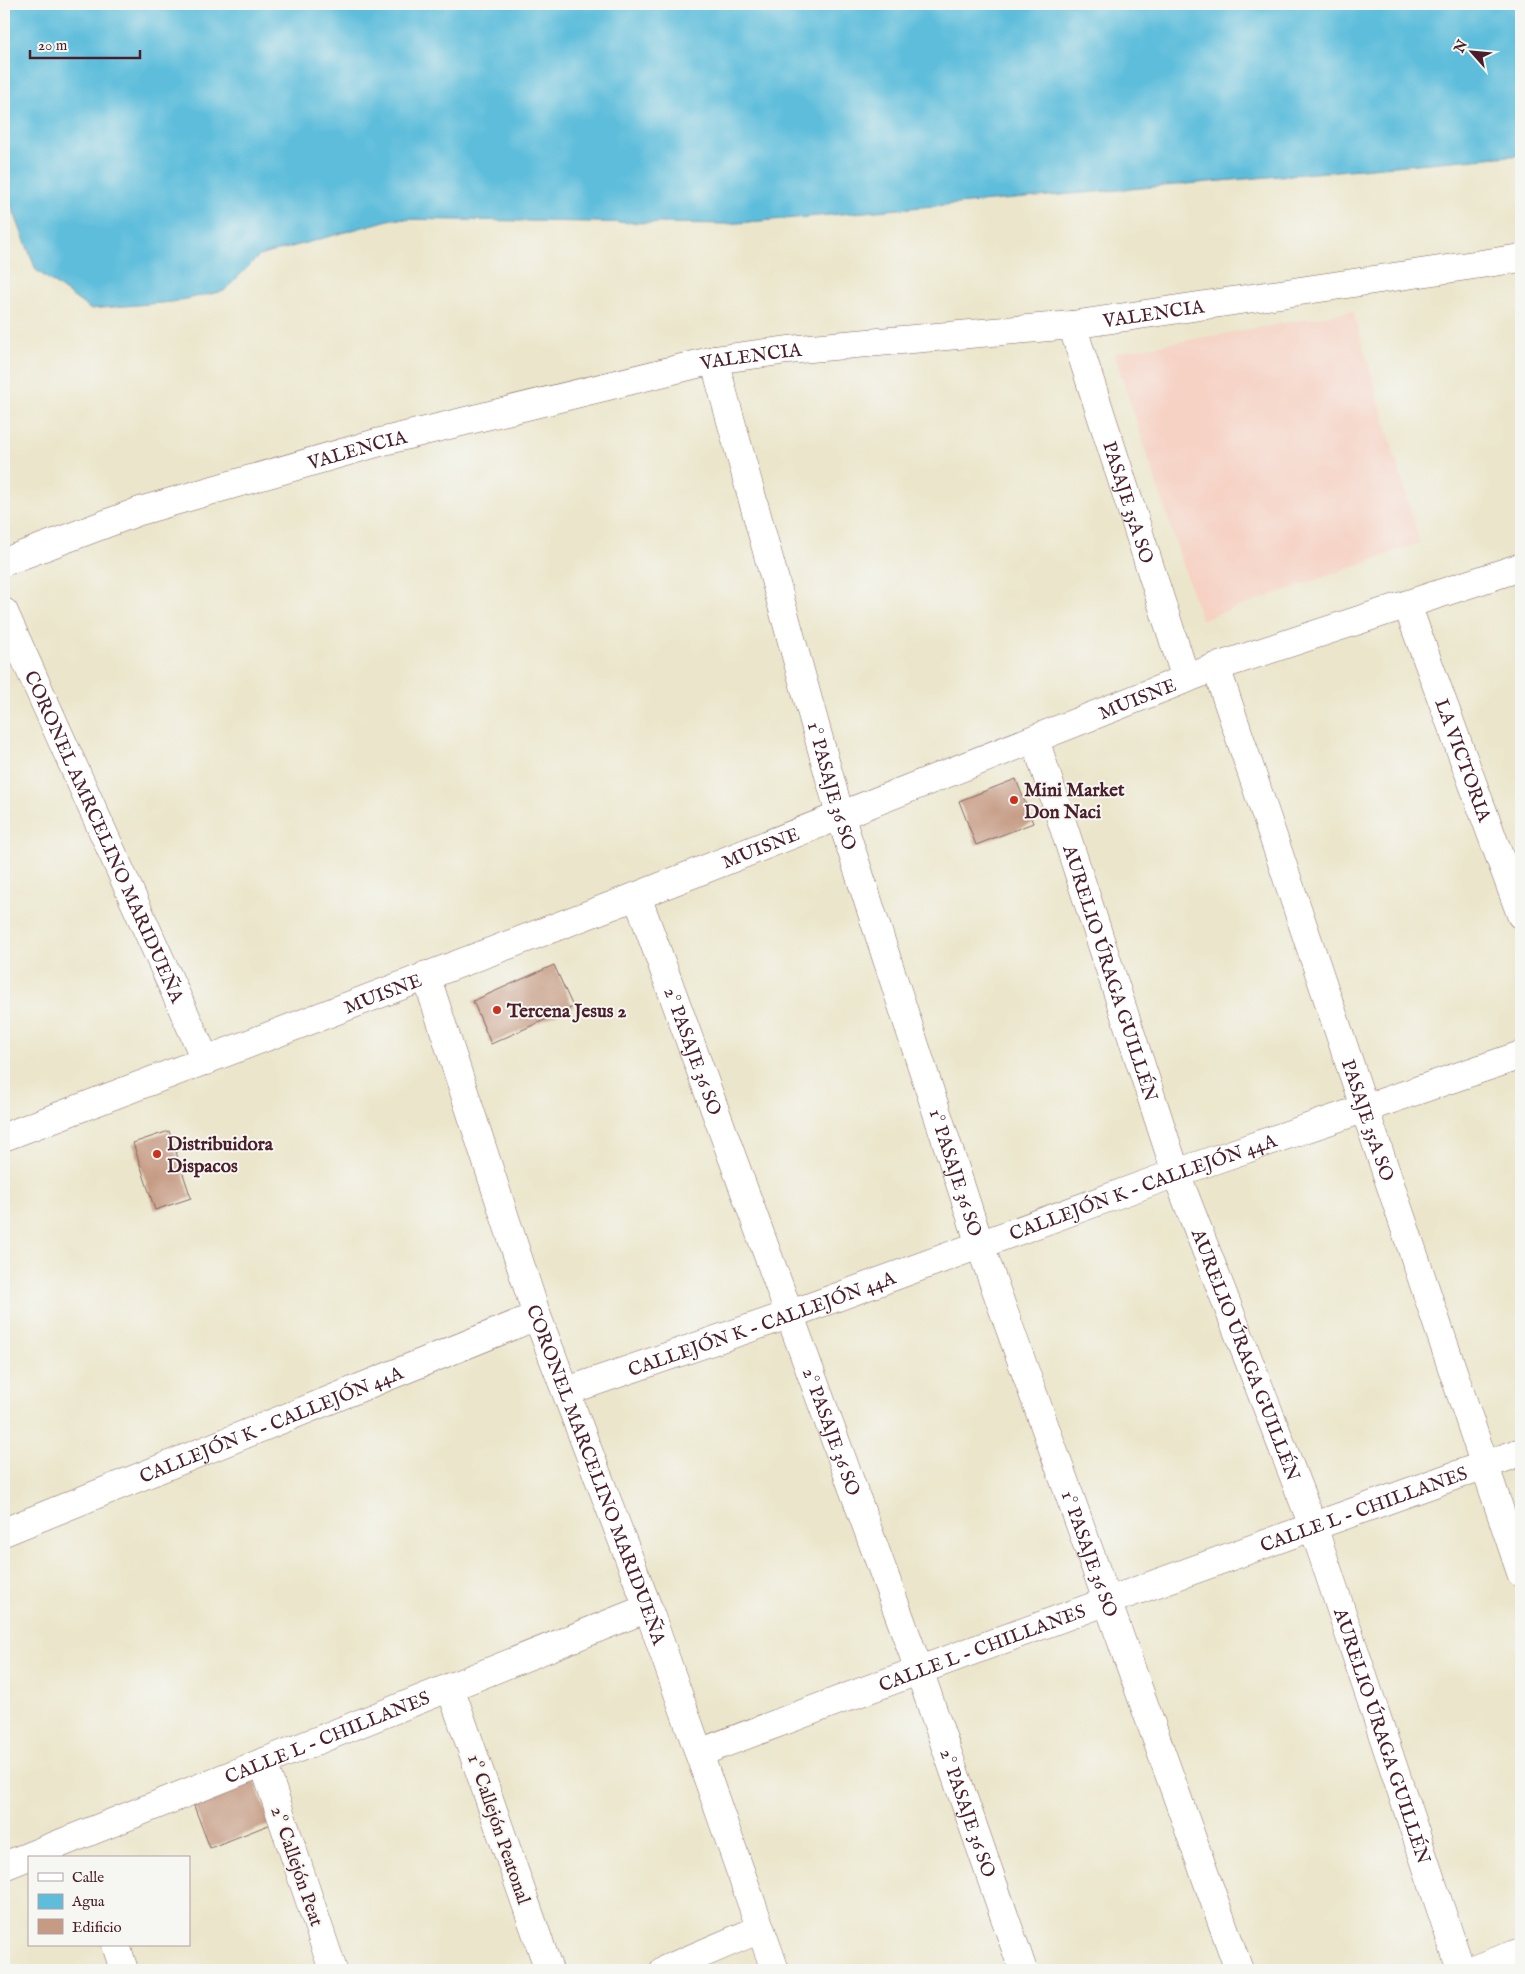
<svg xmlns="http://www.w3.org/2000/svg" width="1525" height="1974" viewBox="0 0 1525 1974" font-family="'IM FELL English',serif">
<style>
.built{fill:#f6d2c4}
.water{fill:#5dbddb;stroke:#546e83}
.building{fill:#c69b84}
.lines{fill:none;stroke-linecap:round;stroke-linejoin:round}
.minor-casing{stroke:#826563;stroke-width:29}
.minor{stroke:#fff;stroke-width:28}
.poi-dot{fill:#c8321e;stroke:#f6f6f2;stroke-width:2}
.labels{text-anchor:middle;stroke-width:4;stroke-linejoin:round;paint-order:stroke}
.street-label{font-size:19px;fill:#4a1f2b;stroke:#f6f6f2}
.poi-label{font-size:19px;font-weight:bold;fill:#4a1f2b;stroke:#f6f6f2;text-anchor:start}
</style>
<rect width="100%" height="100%" fill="#f6f6f2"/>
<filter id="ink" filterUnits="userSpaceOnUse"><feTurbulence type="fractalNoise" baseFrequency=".02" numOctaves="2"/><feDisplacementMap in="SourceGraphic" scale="10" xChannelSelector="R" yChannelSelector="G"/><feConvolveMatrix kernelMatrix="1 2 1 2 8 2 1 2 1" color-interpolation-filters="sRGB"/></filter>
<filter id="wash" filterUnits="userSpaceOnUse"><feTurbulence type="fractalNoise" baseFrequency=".0096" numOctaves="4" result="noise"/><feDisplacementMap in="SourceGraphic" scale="20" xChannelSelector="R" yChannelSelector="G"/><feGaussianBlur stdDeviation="1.12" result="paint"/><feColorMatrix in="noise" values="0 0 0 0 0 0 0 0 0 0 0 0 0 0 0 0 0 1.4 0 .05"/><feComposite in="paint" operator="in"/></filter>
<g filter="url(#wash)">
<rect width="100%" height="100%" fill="#ebe6cb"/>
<!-- built -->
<polygon class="built" points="1353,311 1420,543 1201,620 1114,353"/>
<!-- water -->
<polygon class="water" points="4,4 1521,4 1521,155 726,224 392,219 259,256 224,291 172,302 90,309 36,270 10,202 4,202"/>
<g id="blocks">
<!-- building -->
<g class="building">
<polygon points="1016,779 1033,823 976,845 959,801"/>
<polygon points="554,965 573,1007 491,1044 473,1001"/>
<polygon points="169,1131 191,1198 155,1210 133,1143"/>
<polygon points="250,1769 271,1824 210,1848 189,1793"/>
</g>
</g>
</g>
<g filter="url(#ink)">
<use href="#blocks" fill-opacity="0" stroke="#826563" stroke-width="1"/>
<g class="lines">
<defs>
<g id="minor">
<path id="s1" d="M1072,325L1186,679"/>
<path id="s2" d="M714,360L840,815L980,1245L1239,1970"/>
<path id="s3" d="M4,562L140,511L380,442L714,360L788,350L1072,325L1521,258"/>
<path id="s4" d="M1407,605L1521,915"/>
<path id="s5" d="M4,612L206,1061"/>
<path id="s6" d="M1216,667L1521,1573"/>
<path id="s7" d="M1035,739L1176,1173L1313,1526L1461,1970"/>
<path id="s8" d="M637,896L919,1670L1023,1970"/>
<path id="s9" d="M426,975L537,1316L648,1608L775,1970"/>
<path id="s10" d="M4,1137L637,896L1216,667L1521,567"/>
<path id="s11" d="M567,1391L791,1314L1176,1173L1521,1055"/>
<path id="s12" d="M4,1532L537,1316"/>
<polyline points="450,1687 549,1970"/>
<path id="s13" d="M699,1753C972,1649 1247,1550 1521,1452"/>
<polyline points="263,1762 333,1970"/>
<path id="s14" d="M4,1866L648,1608"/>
<polyline points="116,1945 124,1970"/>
<polyline points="664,1970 760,1929"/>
<polyline points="1472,1970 1521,1952"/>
</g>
</defs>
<!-- minor casing -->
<use href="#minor" class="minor-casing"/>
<!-- minor -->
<use href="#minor" class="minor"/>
</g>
</g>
<!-- markers -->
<g class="poi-dot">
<circle cx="1014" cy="800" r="5"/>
<circle cx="497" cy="1010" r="5"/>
<circle cx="157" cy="1154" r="5"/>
</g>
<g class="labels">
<!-- street labels -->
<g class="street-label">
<text dy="7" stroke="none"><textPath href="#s3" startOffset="1181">VALENCIA</textPath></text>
<text dy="7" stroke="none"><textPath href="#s3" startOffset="776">VALENCIA</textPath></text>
<text dy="7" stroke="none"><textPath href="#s3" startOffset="371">VALENCIA</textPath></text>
<text dy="7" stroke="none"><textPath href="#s1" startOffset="186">PASAJE 35A SO</textPath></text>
<text dy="7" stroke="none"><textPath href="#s10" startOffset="1215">MUISNE</textPath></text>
<text dy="7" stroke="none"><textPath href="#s4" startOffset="165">LA VICTORIA</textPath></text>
<text dy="7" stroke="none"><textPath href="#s2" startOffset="442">1° PASAJE 36 SO</textPath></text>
<text dy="7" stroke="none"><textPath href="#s5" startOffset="246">CORONEL AMRCELINO MARIDUEÑA</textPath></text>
<text dy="7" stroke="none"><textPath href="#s10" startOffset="810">MUISNE</textPath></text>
<text dy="7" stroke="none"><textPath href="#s7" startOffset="246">AURELIO ÚRAGA GUILLÉN</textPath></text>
<text dy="7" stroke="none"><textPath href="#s10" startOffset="405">MUISNE</textPath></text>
<text dy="7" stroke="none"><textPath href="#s8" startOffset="165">2° PASAJE 36 SO</textPath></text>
<text dy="7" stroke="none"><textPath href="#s6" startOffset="478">PASAJE 35A SO</textPath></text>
<text dy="7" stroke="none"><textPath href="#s2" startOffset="848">1° PASAJE 36 SO</textPath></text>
<text dy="7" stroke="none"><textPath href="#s11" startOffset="611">CALLEJÓN K - CALLEJÓN 44A</textPath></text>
<text dy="7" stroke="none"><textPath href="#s11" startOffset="206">CALLEJÓN K - CALLEJÓN 44A</textPath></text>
<text dy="7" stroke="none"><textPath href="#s7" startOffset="651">AURELIO ÚRAGA GUILLÉN</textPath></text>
<text dy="7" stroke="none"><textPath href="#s12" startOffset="288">CALLEJÓN K - CALLEJÓN 44A</textPath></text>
<text dy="7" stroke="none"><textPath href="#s8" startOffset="570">2° PASAJE 36 SO</textPath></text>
<text dy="7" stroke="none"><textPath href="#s9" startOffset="528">CORONEL MARCELINO MARIDUEÑA</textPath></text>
<text dy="7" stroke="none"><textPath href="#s13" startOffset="708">CALLE L - CHILLANES</textPath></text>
<text dy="7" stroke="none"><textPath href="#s2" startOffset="1252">1° PASAJE 36 SO</textPath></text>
<text dy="7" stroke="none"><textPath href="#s13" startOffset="302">CALLE L - CHILLANES</textPath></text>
<text dy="7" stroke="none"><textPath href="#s7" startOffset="1056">AURELIO ÚRAGA GUILLÉN</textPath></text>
<text dy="7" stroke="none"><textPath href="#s14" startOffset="348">CALLE L - CHILLANES</textPath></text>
<text dy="7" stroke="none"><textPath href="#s8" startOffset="975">2° PASAJE 36 SO</textPath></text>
<text transform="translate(500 1829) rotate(71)" y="7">1º Callejón Peatonal</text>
<text transform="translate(298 1866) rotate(71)" y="7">2º Callejón Peat</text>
</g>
<!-- poi labels -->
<g class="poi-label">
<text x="1024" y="796">Mini Market<tspan x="1024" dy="22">Don Naci</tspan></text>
<text x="507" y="1017">Tercena Jesus 2</text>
<text x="167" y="1150">Distribuidora<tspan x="167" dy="22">Dispacos</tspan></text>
</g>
</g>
<!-- margin -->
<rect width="1525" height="1974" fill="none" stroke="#f6f6f2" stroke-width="20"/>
<!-- legend -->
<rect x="28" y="1856" width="162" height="90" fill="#f6f6f2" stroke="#b1a0a2"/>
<rect x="38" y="1873" width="25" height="8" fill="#ffffff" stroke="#b1a0a2"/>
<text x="72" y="1882" font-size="15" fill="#4a1f2b">Calle</text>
<rect x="38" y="1894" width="25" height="15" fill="#5dbddb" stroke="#b1a0a2"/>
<text x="72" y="1906" font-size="15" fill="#4a1f2b">Agua</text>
<rect x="38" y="1919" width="25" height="15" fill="#c69b84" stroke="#b1a0a2"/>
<text x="72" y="1932" font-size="15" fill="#4a1f2b">Edificio</text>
<!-- north arrow -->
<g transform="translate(1472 52) rotate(297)" stroke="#f6f6f2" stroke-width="4" paint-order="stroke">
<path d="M0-4L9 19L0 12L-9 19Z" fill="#4a1f2b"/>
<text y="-8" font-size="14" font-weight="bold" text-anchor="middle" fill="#4a1f2b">N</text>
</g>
<!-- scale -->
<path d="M30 50v8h110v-8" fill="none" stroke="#4a1f2b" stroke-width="2.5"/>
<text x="38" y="50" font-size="15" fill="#4a1f2b" stroke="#f6f6f2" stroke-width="4" paint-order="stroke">20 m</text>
</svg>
